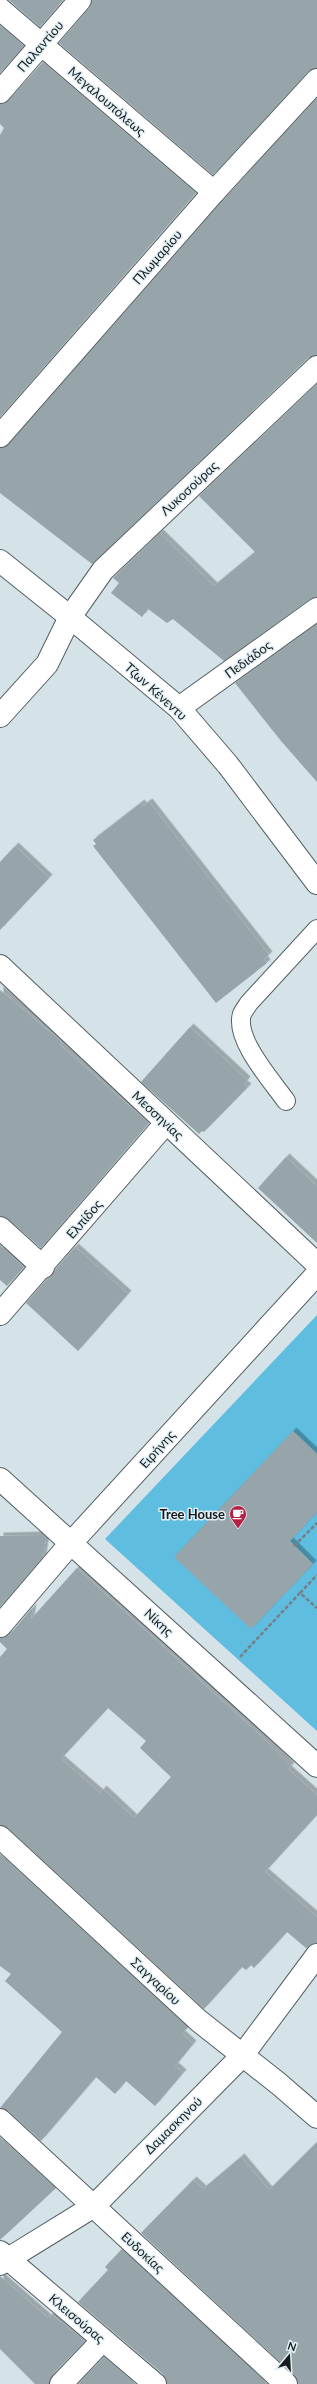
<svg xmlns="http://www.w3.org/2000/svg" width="317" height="2384" viewBox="0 0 317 2384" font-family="Lato,sans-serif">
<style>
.park{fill:#5fbde0}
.building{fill:#97a4aa;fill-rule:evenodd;filter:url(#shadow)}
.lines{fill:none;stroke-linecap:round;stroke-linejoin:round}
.service-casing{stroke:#535f64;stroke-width:20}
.minor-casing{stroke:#535f64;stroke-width:24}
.tertiary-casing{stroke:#535f64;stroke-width:24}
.path{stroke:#768084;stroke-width:2.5;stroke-dasharray:4 2;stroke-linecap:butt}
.service{stroke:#fff;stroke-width:18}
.minor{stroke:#fff;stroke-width:22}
.tertiary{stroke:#fff;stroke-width:22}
.labels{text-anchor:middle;stroke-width:3;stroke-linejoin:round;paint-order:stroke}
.street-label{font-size:13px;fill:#161b1d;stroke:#e2f0f6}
.poi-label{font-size:13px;font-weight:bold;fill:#161b1d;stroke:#e2f0f6;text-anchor:end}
</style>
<defs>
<filter id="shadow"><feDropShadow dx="3.5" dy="-3.5" stdDeviation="0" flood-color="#0004"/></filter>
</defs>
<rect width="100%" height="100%" fill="#d5e3e9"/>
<!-- park -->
<polygon class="park" points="317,1315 317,1731 105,1539"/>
<!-- building -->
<g class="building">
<polygon points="9,0 63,0 40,27"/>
<polygon points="92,0 317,0 317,68 308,72 213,175 59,43 89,8"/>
<polygon points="0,25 24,46 0,73"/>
<polygon points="43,62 196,193 0,417 0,135 4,128 0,124 0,104 9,100"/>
<polygon points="317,98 317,355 308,358 92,564 0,493 0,448 9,444 223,200"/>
<polygon points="317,384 317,597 310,599 224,661 173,619 167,623 148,609 142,617 111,593 119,583 113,578 160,533 214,586 255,552 199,496"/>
<polygon points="317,624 317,782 281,741 235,683"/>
<polygon points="149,802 269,955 264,959 267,963 216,1003 93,846 96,844 93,840 141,803 143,806"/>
<polygon points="15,846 49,878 0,930 0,862"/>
<polygon points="0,990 62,1042 60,1045 149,1123 41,1248 8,1219 0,1216"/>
<polygon points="190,1027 247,1080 244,1084 248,1087 204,1132 202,1131 199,1134 141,1082"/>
<polygon points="286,1157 317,1186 317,1243 258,1188"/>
<polygon points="0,1245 24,1267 7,1286 0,1280"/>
<polygon points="75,1247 128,1294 78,1351 26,1303"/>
<polygon points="293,1431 317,1454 317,1512 290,1541 313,1564 251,1629 174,1557"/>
<polygon points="43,1535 46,1538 43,1557 0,1607 0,1536"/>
<path d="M77,1568L261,1736L291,1766L288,1769L317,1795V1815L265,1872L317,1917V1943L306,1948L287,1932L254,1968L251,1965L246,1970L242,1967L204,2009L8,1828L0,1825V1657L7,1649L0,1642V1638L10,1634L33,1607L31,1619ZM108,1708L146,1741L140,1748L171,1777L134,1818L103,1789L100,1793L61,1759Z"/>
<polygon points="0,1854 188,2027 182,2034 193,2044 175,2066 183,2073 155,2106 126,2081 115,2094 96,2077 41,2141 8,2111 0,2108 62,2032 5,1981 11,1974 0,1966"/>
<polygon points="0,2137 56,2188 0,2240"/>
<polygon points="317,2142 317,2384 298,2384 294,2375 141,2233 193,2180 203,2189 241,2157 269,2190"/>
<polygon points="122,2249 268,2384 167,2384 163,2374 78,2302 108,2270 105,2267"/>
<polygon points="0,2276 48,2318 52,2315 60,2322 61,2321 85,2341 52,2375 49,2384 35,2384 0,2349"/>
<polygon points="104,2357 136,2384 78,2384"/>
</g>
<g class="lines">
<defs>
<path id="service" d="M286,1101C272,1081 234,1039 242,1014C244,1010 247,1006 249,1003L317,929"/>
<g id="minor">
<polyline points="0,9 214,192"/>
<polyline points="0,92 80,0"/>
<polyline points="0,436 214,192 317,80"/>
<polyline points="179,708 317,609"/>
<polyline points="0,716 47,664 70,617 103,570 317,367"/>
<polyline points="0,966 317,1264"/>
<polyline points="0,1228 43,1267"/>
<polyline points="0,1314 166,1123"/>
<polyline points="0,1479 317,1766"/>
<polyline points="0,1626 71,1543 317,1274"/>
<polyline points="0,1837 199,2021 279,2084 317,2117"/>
<polyline points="0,2120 286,2384"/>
<polyline points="0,2252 155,2384"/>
<polyline points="0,2264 94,2206 242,2056 317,1955"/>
<polyline points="61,2384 103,2340"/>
</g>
<polyline id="tertiary" points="0,561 70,617 179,708 228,765 317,883"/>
</defs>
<!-- service casing -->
<use href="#service" class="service-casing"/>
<!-- minor casing -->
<use href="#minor" class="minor-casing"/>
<!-- tertiary casing -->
<use href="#tertiary" class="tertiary-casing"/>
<!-- path -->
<g class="path">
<polyline points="294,1546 317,1523"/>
<polyline points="300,1593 317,1575"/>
<polyline points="240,1657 300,1593 317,1608"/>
</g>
<!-- service -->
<use href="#service" class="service"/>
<!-- minor -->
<use href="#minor" class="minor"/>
<!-- tertiary -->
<use href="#tertiary" class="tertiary"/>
</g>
<!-- icons -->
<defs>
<symbol id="cafe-pin" viewBox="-11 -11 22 30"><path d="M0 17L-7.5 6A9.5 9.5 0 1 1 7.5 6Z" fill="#b42141" stroke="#e2f0f6"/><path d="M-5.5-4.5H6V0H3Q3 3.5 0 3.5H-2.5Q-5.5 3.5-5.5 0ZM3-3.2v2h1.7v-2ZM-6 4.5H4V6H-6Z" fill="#fff"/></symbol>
</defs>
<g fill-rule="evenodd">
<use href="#cafe-pin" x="228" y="1504" width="20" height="27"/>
</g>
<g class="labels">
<!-- street labels -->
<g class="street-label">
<text transform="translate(40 46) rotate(-49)" y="5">Παλαντίου</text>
<text transform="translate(107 101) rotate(41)" y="5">Μεγαλουπόλεως</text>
<text transform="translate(157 257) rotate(-49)" y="5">Πλωμαρίου</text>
<text transform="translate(189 488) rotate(-43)" y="5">Λυκοσούρας</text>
<text transform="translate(248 659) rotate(-36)" y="5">Πεδιάδος</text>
<text transform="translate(156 691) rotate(42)" y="5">Τζων Κένεντυ</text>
<text transform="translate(158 1115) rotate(43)" y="5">Μεσσηνίας</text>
<text transform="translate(84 1219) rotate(-49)" y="5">Ελπίδος</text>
<text transform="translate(157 1449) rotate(-48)" y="5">Ειρήνης</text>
<text transform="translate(159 1622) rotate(42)" y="5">Νίκης</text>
<text transform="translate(156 1981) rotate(43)" y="5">Σαγγαρίου</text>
<text transform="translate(173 2125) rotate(-45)" y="5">Δαμασκηνού</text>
<text transform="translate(143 2252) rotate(43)" y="5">Ευδοκίας</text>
<text transform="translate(77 2318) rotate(40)" y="5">Κλεισούρας</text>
</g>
<!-- poi labels -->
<g class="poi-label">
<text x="225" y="1519">Tree House</text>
</g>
</g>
<!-- north arrow -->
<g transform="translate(289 2356) rotate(18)" stroke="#e2f0f6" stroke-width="3" paint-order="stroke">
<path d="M0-3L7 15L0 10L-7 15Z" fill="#161b1d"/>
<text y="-6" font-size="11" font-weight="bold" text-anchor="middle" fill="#161b1d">N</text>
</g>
</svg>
